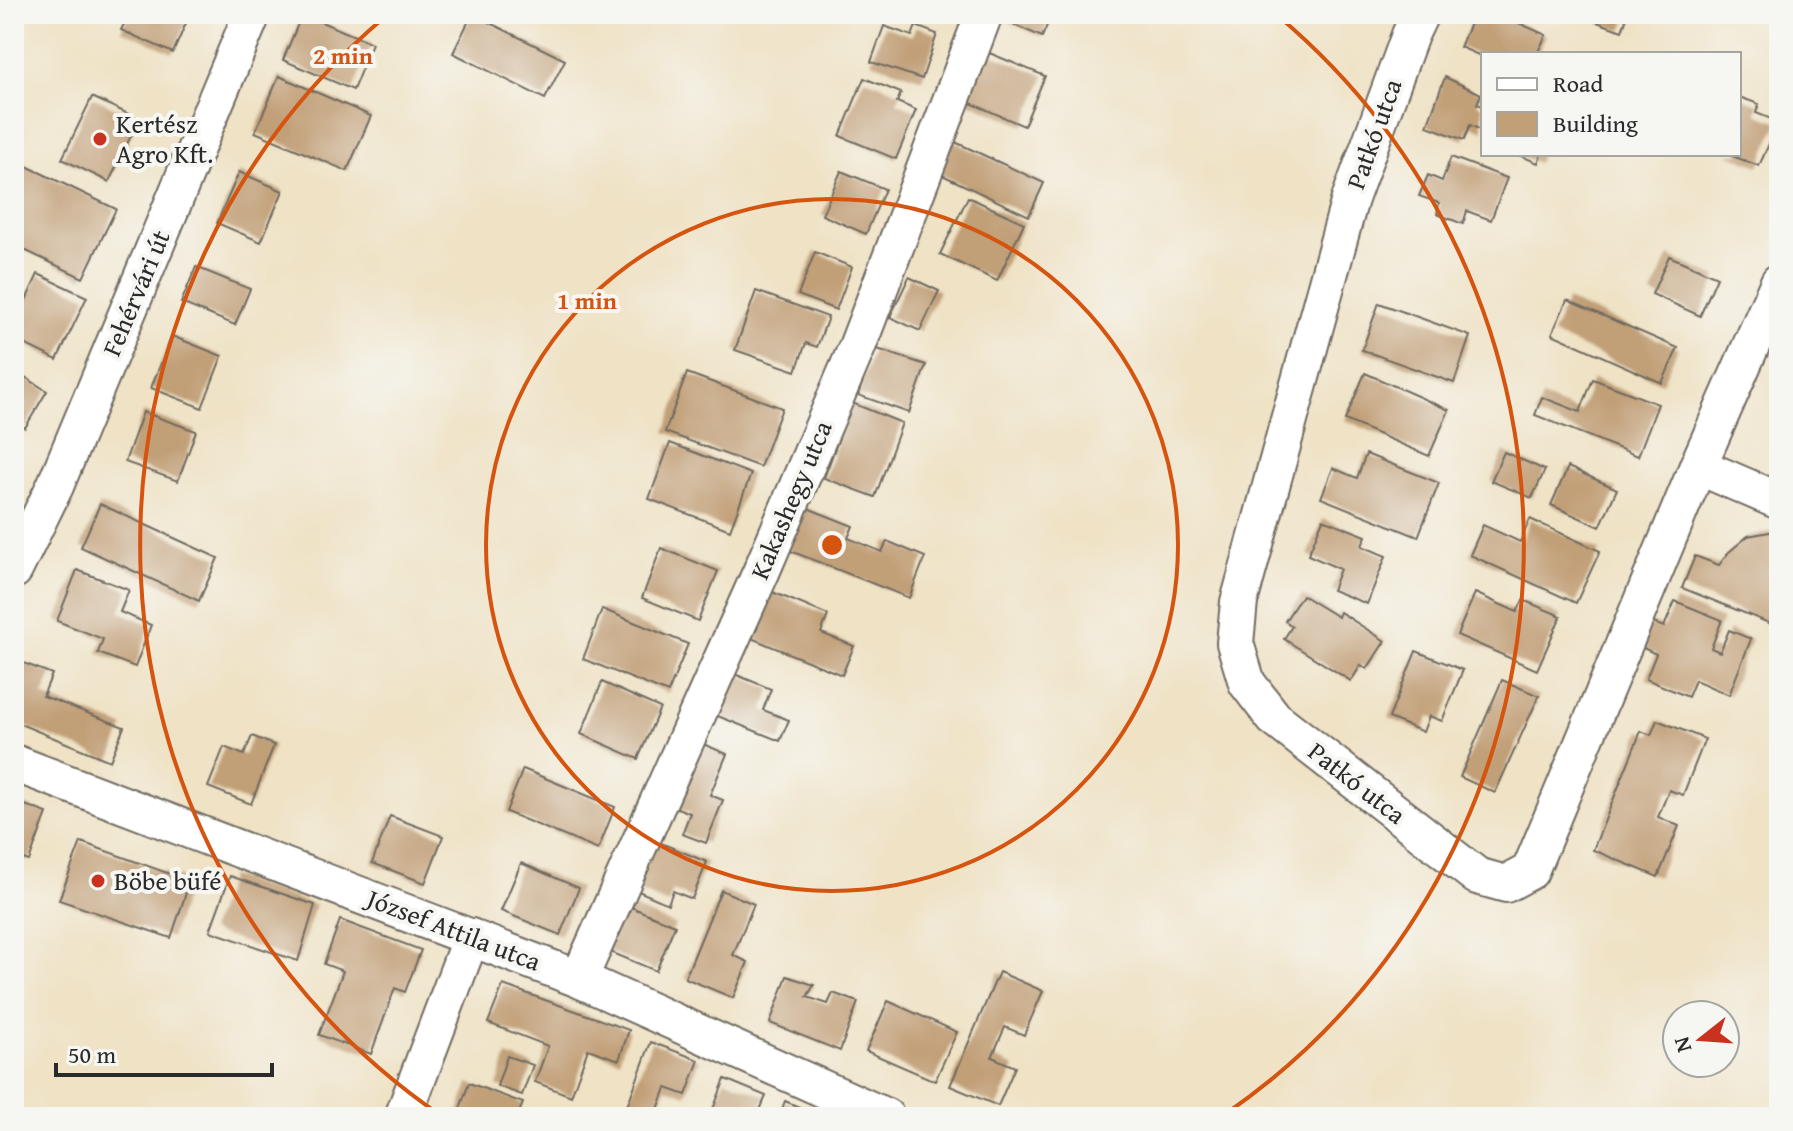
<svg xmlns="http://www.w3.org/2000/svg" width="1793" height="1131" viewBox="0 0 1793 1131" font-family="'Gentium Book Plus',serif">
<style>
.building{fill:#c19f77}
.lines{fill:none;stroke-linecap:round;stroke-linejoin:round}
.minor-casing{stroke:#706b61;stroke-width:40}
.minor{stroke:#fff;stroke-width:36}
.ring{fill:none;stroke:#d5540f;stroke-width:4}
.poi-dot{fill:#c8321e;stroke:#f6f6f2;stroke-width:3}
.labels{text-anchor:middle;stroke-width:8;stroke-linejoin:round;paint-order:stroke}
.poi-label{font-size:26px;fill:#2b2b2b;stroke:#f6f6f2;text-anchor:start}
.street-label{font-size:26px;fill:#2b2b2b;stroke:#f6f6f2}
.centre{fill:#d5540f;stroke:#f6f6f2;stroke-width:4}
.ring-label{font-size:24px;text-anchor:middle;font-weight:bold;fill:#d5540f;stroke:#f6f6f2;stroke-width:8;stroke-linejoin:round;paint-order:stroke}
</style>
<rect width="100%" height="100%" fill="#f6f6f2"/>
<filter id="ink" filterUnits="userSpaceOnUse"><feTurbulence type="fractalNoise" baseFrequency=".0125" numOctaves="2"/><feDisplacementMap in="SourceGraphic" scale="16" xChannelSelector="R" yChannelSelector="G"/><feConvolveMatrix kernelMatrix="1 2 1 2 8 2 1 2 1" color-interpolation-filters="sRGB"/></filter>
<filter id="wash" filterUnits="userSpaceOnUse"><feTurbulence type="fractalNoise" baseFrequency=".006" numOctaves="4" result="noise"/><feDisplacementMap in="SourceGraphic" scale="32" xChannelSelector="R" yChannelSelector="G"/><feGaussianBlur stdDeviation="1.8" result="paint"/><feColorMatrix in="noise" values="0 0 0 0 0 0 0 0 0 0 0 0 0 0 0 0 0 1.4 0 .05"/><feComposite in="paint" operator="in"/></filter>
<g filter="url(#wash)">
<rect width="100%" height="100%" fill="#efe2c5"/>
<g id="blocks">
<!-- building -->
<g class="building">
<polygon points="129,14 190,14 173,53 121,30"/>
<polygon points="302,14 372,43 353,90 283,60"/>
<polygon points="472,14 565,60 545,99 453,53"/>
<polygon points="1003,14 1052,14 1042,37 1001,19"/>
<polygon points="1474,14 1498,14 1546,35 1537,54 1483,54 1483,57 1460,47"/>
<polygon points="1587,14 1628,14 1622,31 1586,18"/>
<polygon points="884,26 912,36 916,26 937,34 922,79 871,62"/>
<polygon points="987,52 1045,76 1024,126 966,101"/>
<polygon points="279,76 371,116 347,171 255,132"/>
<polygon points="1445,77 1481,94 1477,104 1483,106 1483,131 1470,125 1464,140 1427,126"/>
<polygon points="864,78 901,93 897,102 916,110 896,159 840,136"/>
<polygon points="92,97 139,119 109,182 62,159"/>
<polygon points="1739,97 1759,104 1756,113 1779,122 1759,166 1727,154 1739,154"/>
<polygon points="953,141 1044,183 1029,216 938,173"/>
<polygon points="1516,154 1541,154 1538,163"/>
<polygon points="1451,157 1507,178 1491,220 1467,211 1463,224 1437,214 1439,203 1419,196 1428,175 1442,181"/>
<polygon points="14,160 116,209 83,278 14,245"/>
<polygon points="841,171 885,189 866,234 822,215"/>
<polygon points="239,172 283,191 261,242 217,223"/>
<polygon points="968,197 1024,223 997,281 940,254"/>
<polygon points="815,252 852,267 836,310 798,295"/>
<polygon points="1669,256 1717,277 1700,316 1652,294"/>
<polygon points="196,267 250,289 235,325 181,303"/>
<polygon points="38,274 87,297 57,360 14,339 14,326"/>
<polygon points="909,277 939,291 920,331 890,317"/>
<polygon points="756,291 828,317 817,347 806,343 796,371 735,350"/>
<polygon points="1567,300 1678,348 1662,383 1552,334"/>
<polygon points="1379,303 1470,336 1454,383 1362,350"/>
<polygon points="172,336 222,356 202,408 151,388"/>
<polygon points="874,348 926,365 909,413 858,395"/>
<polygon points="14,370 47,391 25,428 14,422"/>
<polygon points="687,373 782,408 760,467 665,432"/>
<polygon points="1365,373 1449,410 1429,456 1345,420"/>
<polygon points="1593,379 1658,404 1638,456 1535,415 1542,397 1580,412"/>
<polygon points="852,403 902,423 875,497 824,478"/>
<polygon points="143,412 196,431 178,481 125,462"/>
<polygon points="670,443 751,474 730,530 649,499"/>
<polygon points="1504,452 1545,470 1532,498 1491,481"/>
<polygon points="1366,454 1439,483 1418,537 1321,498 1333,468 1357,478"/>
<polygon points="1568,467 1617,489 1600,527 1551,505"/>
<polygon points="100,504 218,558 199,601 81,547"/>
<polygon points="805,507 853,526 848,538 882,552 887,541 925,557 909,598 788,550"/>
<polygon points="1323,519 1366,536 1362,546 1386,556 1367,604 1332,590 1340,569 1308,555"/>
<polygon points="1530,519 1600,551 1576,603 1470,555 1483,525 1520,542"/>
<polygon points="1775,531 1779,557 1779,627 1682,588 1695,556 1719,565 1729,552 1748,536"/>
<polygon points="661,548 718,571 698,621 642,598"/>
<polygon points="77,570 129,590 120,612 151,625 135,667 98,653 103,639 57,621"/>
<polygon points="770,591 828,615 821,633 854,646 842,675 751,638"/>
<polygon points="1475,593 1517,612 1523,600 1561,616 1537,670 1457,635"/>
<polygon points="1302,595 1338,617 1340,612 1385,641 1367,669 1361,665 1351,681 1284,639 1292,626 1285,621"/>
<polygon points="1675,601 1722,620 1711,648 1720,652 1729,630 1751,639 1729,695 1695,680 1688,697 1646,679 1656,654 1641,647 1651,622 1664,627"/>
<polygon points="602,609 688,644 668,693 583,659"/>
<polygon points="1416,651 1463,670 1442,721 1429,716 1423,732 1389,718"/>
<polygon points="21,662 52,674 43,696 124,727 110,761 20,724 14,701 14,678"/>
<polygon points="732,673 771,689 763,710 789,720 780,741 715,715"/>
<polygon points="1502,680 1539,696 1495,793 1460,777"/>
<polygon points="602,682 660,708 638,759 581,734"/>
<polygon points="1657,720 1705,739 1683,795 1669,790 1658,817 1679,826 1658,877 1593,850 1641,731 1651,735"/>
<polygon points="252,736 274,745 251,804 208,787 224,747 244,755"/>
<polygon points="696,741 727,754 710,795 723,800 706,843 682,834 690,813 670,805"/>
<polygon points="523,769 615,807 598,850 506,812"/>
<polygon points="14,801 47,813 29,861 14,856"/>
<polygon points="390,816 443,836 425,883 372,863"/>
<polygon points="656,841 707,862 692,899 673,891 668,904 636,890"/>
<polygon points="81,842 190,881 171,938 59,900"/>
<polygon points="521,863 579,888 560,935 501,911"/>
<polygon points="230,876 315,905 298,961 210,931"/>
<polygon points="721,890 754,904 733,955 748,962 733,998 685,978"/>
<polygon points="626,905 675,925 656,971 608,951"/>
<polygon points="340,920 421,950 405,992 395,988 371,1054 319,1035 343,971 324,964"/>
<polygon points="999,972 1043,991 1024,1035 1005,1027 992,1057 1015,1067 998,1106 950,1086"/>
<polygon points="787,976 814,985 807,997 828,1004 833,993 858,1002 840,1051 770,1023"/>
<polygon points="503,985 629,1030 619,1060 588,1049 571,1096 535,1082 548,1046 488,1023"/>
<polygon points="888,1001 957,1032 935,1081 866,1051"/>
<polygon points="651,1042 699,1060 686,1095 666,1088 655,1117 623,1117"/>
<polygon points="507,1056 533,1065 522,1095 497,1086"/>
<polygon points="725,1079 766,1096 757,1117 710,1117"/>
<polygon points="469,1083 523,1103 517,1117 457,1117"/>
<polygon points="785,1101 823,1117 779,1117"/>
</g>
</g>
</g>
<g filter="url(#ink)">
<use href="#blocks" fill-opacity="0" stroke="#706b61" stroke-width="2"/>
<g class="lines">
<defs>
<g id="minor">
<polyline points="1420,14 1410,35 1350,199 1239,602 1235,643 1247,683 1274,718 1477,876 1506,884 1530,871 1698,466 1779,282"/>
<polyline points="1698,466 1779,501"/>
<polyline points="14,570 55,486 252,14"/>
<polyline points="14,763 579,979 886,1117"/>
<polyline points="579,979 762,570 857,347 984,14"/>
<polyline points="403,1117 471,937"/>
</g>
</defs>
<!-- minor casing -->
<use href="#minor" class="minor-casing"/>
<!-- minor -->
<use href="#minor" class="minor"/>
</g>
</g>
<!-- distance rings -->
<g class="ring">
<circle cx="832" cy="545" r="346"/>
<path d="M440 1115A692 692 0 0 1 387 15M1277 15A692 692 0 0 1 1224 1115"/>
</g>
<!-- markers -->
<g class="poi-dot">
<circle cx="100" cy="139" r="8"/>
<circle cx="98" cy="881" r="8"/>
</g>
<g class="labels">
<!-- poi labels -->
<g class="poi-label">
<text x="116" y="133">Kertész<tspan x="116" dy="30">Agro Kft.</tspan></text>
<text x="114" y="890">Böbe büfé</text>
</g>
<!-- street labels -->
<g class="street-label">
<text transform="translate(1374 134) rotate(-70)" y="9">Patkó utca</text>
<text transform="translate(136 293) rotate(-67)" y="9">Fehérvári út</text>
<text transform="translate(791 500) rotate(-67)" y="9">Kakashegy utca</text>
<text transform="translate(1357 783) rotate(38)" y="9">Patkó utca</text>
<text transform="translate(454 930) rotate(21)" y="9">József Attila utca</text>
</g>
</g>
<circle cx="832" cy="545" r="12" class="centre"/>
<g class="ring-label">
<text x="343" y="64">2 min</text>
<text x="587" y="309">1 min</text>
</g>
<!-- margin -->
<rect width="1793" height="1131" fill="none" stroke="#f6f6f2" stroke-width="48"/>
<!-- legend -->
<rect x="1481" y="52" width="260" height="104" fill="#f6f6f2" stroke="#a5a5a2" stroke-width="2"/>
<rect x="1497" y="78" width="40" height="12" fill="#ffffff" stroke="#a5a5a2" stroke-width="2"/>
<text x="1553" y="92" font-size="24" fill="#2b2b2b">Road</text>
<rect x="1497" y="112" width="40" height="24" fill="#c19f77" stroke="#a5a5a2" stroke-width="2"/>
<text x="1553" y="132" font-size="24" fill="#2b2b2b">Building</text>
<!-- north arrow -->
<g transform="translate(1701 1039) rotate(253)"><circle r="38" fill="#f6f6f2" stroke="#a5a5a2" stroke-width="2"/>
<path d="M0-6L14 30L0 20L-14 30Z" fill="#c8321e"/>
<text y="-12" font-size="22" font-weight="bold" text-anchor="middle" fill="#2b2b2b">N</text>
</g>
<!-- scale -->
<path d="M56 1063v12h216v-12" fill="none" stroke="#2b2b2b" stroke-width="4"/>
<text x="68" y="1063" font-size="24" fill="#2b2b2b" stroke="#f6f6f2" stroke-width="6" paint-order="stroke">50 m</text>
</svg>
